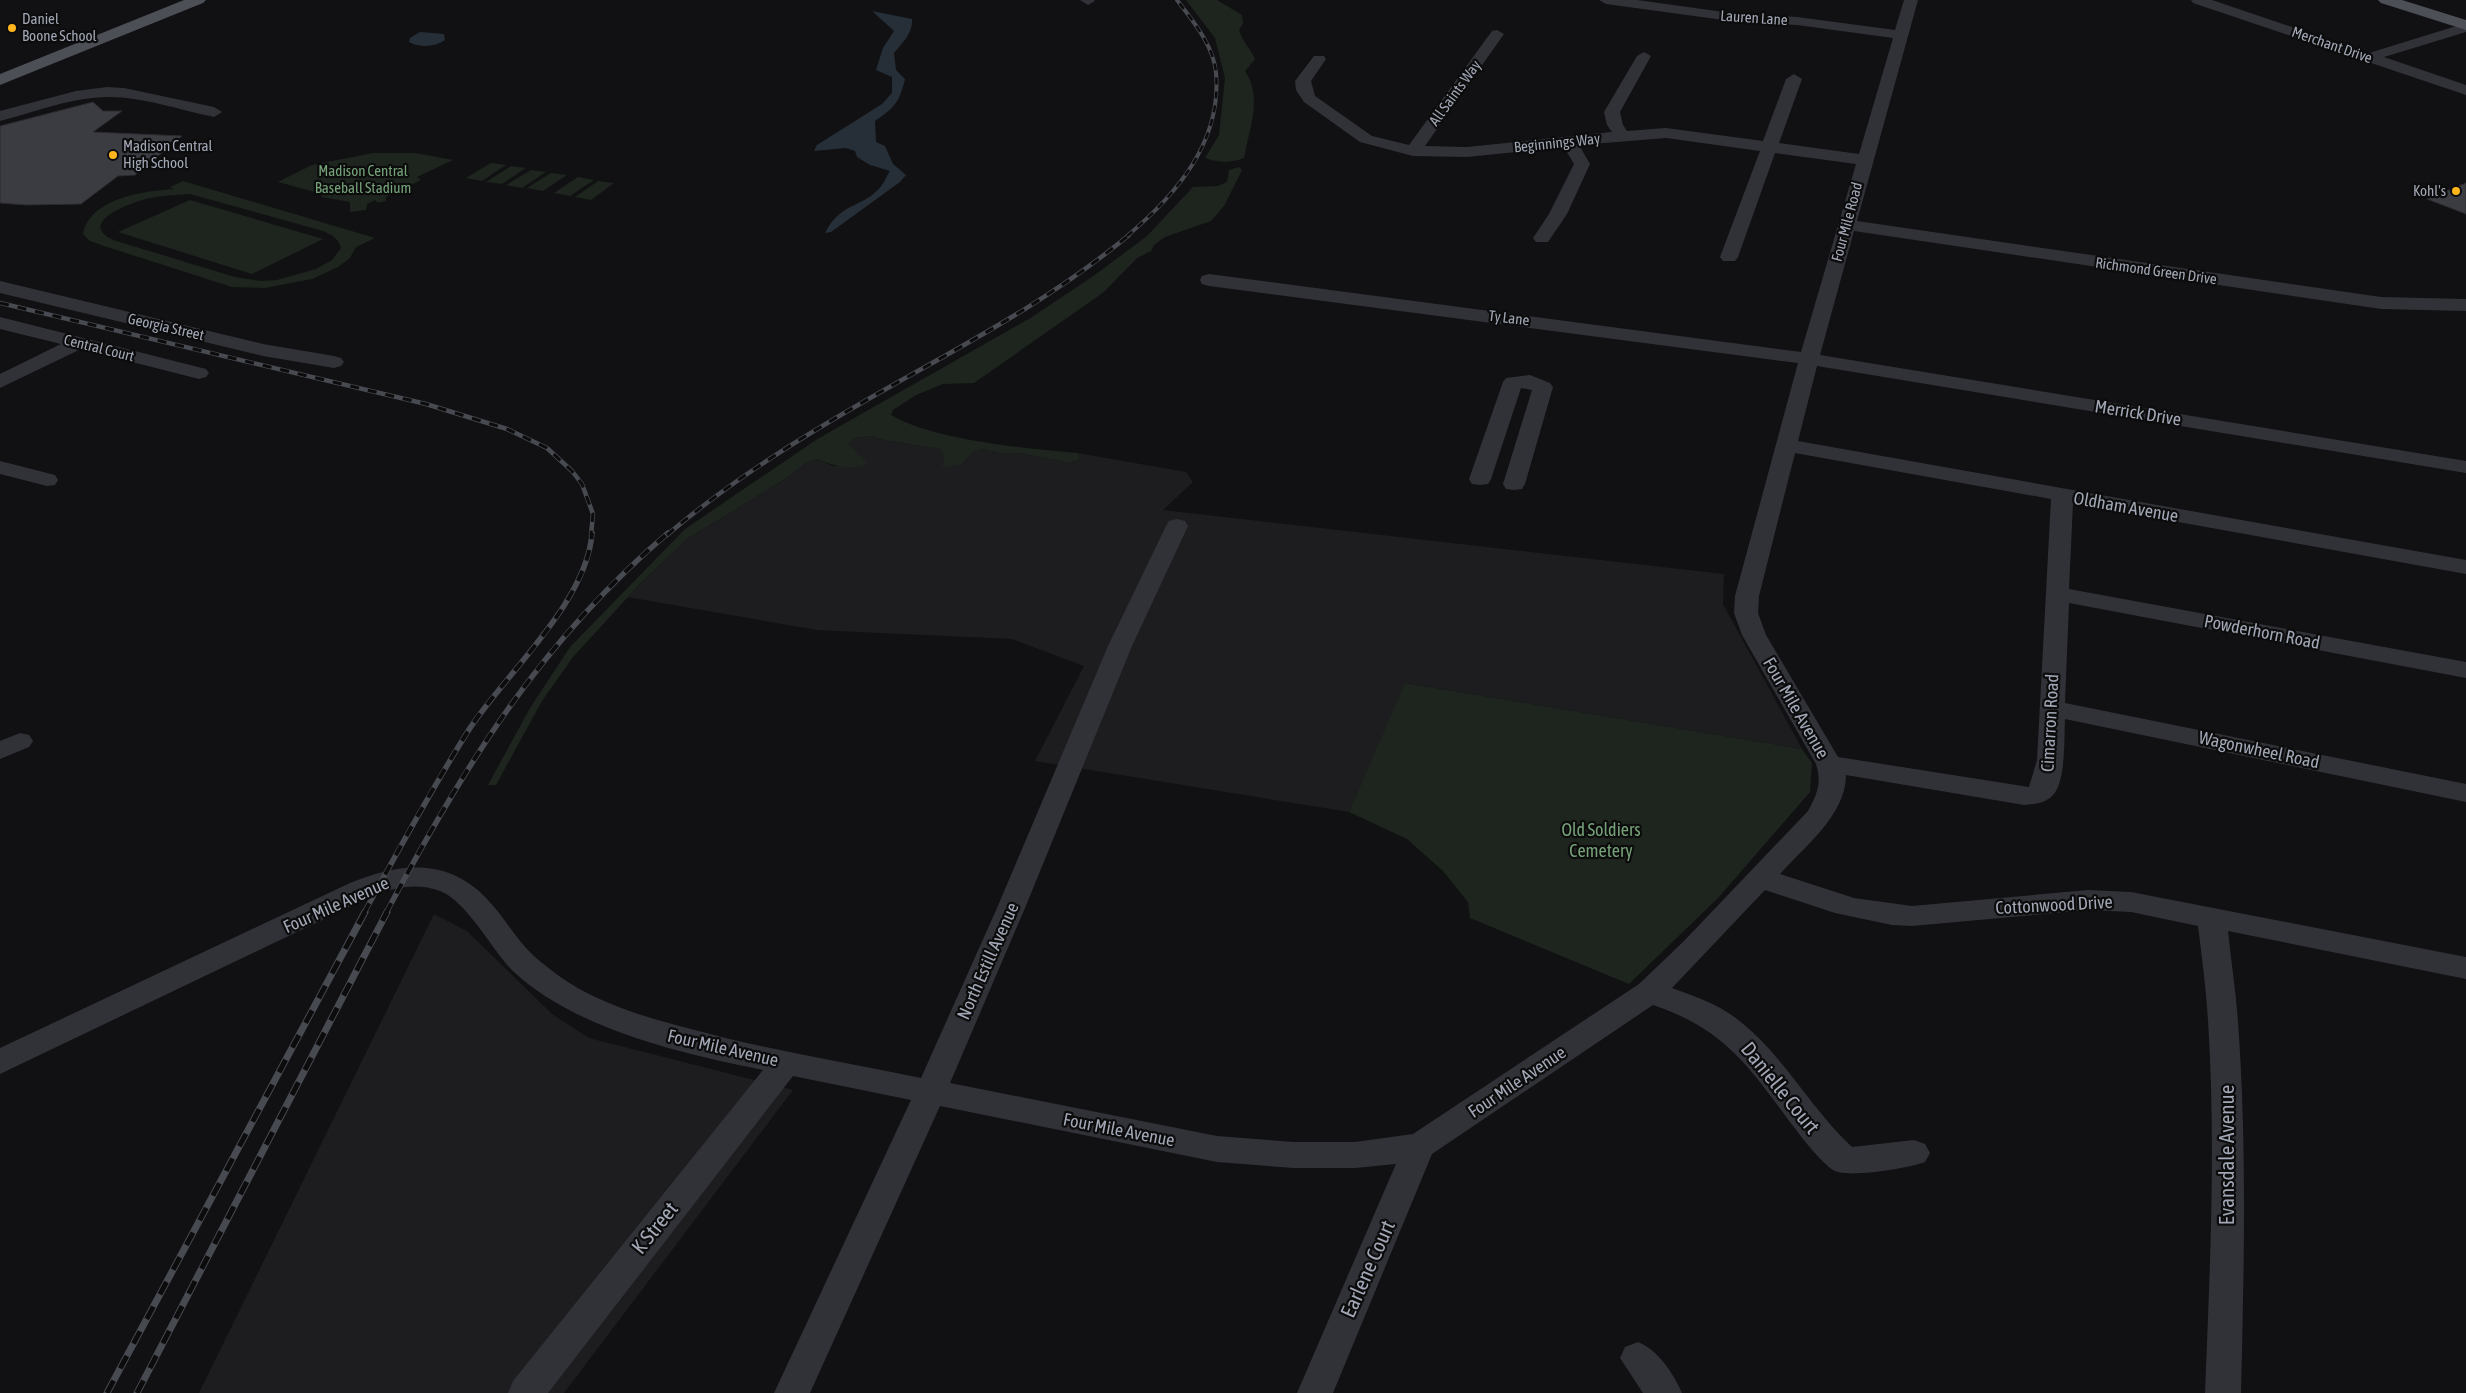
<svg xmlns="http://www.w3.org/2000/svg" width="2466" height="1393" viewBox="0 0 2466 1393" font-family="'Asap Condensed',sans-serif">
<style>
.built{fill:#1d1d20}
.green{fill:#1d251e;fill-rule:evenodd}
.water{fill:#262f37}
.building{fill:#3a3c41;stroke:#2b2b2f}
.lines{fill:none;stroke-linecap:round;stroke-linejoin:round}
.minor{fill:#313238;fill-rule:evenodd}
.major{fill:#4d4f57;fill-rule:evenodd}
.rail-far3-casing{stroke:#484a51;stroke-width:4}
.rail-far2-casing{stroke:#484a51;stroke-width:4.5}
.rail-far1-casing{stroke:#484a51;stroke-width:5.5}
.rail-casing{stroke:#484a51;stroke-width:7}
.rail-far3{stroke:#0c0c0d;stroke-width:2.5;stroke-dasharray:7;stroke-linecap:butt}
.rail-far2{stroke:#0c0c0d;stroke-width:3;stroke-dasharray:9;stroke-linecap:butt}
.rail-far1{stroke:#0c0c0d;stroke-width:4;stroke-dasharray:11;stroke-linecap:butt}
.rail{stroke:#0c0c0d;stroke-width:5;stroke-dasharray:14;stroke-linecap:butt}
.poi-dot{fill:#ffb61c;stroke:#0c0c0d;stroke-width:2}
.labels{text-anchor:middle;stroke-width:4.5;stroke-linejoin:round;paint-order:stroke}
.far-street-label{font-size:15px;fill:#a1a7b5;stroke:#0c0c0d}
.far-poi-label{font-size:15px;fill:#a1a7b5;stroke:#0c0c0d;text-anchor:start}
.far-park-label{font-size:15px;fill:#76a279;stroke:#0c0c0d}
.street-label{font-size:18px;fill:#a1a7b5;stroke:#0c0c0d}
.park-label{font-size:18px;fill:#76a279;stroke:#0c0c0d}
.near-street-label{font-size:21px;fill:#a1a7b5;stroke:#0c0c0d}
</style>
<rect width="100%" height="100%" fill="#111113"/>
<!-- built -->
<g class="built">
<polygon points="870,436 884,440 942,449 944,459 962,464 972,453 982,449 1001,453 1019,453 1070,463 1080,459 1078,453 1186,472 1193,482 1163,510 1724,574 1723,604 1802,749 1406,683 1349,812 1035,761 1084,666 1012,639 817,630 627,597 687,539 790,476 807,462 818,459 833,466 867,464 848,444 853,438"/>
<polygon points="434,914 467,931 552,1014 589,1038 793,1090 564,1393 199,1393"/>
</g>
<!-- green -->
<g class="green">
<path d="M1186,0H1217L1242,15L1243,23L1239,30C1242,41 1250,48 1255,59L1245,71C1263,97 1249,130 1244,158C1231,163 1219,163 1205,158L1219,135L1225,78L1215,38Z"/>
<polygon points="373,153 416,153 453,160 417,177 421,180 386,197 386,201 378,203 375,200 367,204 366,210 350,212 350,202 322,197 322,194 278,182 312,165"/>
<polygon points="491,163 506,165 482,181 466,178"/>
<polygon points="511,166 526,168 502,184 486,182"/>
<path d="M1239,167L1242,170L1224,206L1211,221L1165,237L1154,245L1151,251L1137,258L1104,292L974,383L943,384L916,395L893,410L891,415C936,441 1025,448 1078,453L1080,459L1070,463L1019,453H1001L982,449L972,453L962,464L947,467L942,466L944,459L941,449L884,440L870,436L854,438L848,444L868,464C852,471 833,466 818,459L807,462L790,476L687,539L639,585L573,657L542,701L496,785H488L530,708L570,647L685,529L819,438L1032,317L1092,277L1147,236L1193,187L1218,186L1227,182L1229,170Z"/>
<polygon points="531,170 546,172 522,188 506,185"/>
<polygon points="551,173 567,175 543,191 527,188"/>
<polygon points="578,177 594,180 570,196 554,193"/>
<path d="M183,181L375,238L356,247L350,258L338,267L312,279L265,288L232,287L104,246L90,241L83,234C90,198 144,191 174,189L170,187ZM190,194L323,231C332,235 338,238 341,248L332,260L316,269L277,280L261,281L235,277L113,240C75,222 134,201 151,198C164,195 177,195 190,194Z"/>
<polygon points="598,181 614,183 591,200 575,197"/>
<polygon points="190,200 323,239 252,274 118,232"/>
<polygon points="1405,683 1802,749 1812,763 1810,792 1719,897 1629,984 1470,918 1468,902 1443,871 1407,839 1349,812"/>
</g>
<!-- water -->
<g class="water">
<path d="M872,11L912,19C913,33 903,42 894,53L896,70L905,79C899,103 895,107 875,121L876,142L885,146L893,164L906,175L900,182L831,232L825,233C841,201 865,208 882,185C885,181 887,175 890,171L870,165L857,157L855,151L846,148L814,151L817,145L882,104L892,93V77L876,70L883,48L894,31Z"/>
<path d="M420,32L444,34L445,40C436,47 419,48 409,42L410,38Z"/>
</g>
<!-- building -->
<g class="building">
<polygon points="93,102 103,111 122,111 93,132 182,136 135,175 118,176 81,204 26,205 0,203 0,126"/>
<polygon points="2466,183 2466,214 2427,199"/>
</g>
<g class="lines">
<!-- minor -->
<g class="minor">
<polygon points="1080,0 1094,0 1095,1 1088,5"/>
<path d="M1599,0H1637L1731,13L1797,17L1895,30L1904,0H1918L1857,221L2381,297L2466,299V311L2381,309L1854,231L1820,355L2466,461V473L1817,366L1798,441L2466,560V574L2073,503L2069,589L2466,662V678L2069,603L2065,703L2466,784V802L2065,719C2064,737 2066,782 2053,795C2045,804 2034,804 2024,805L1846,775C1846,815 1804,847 1780,874L1854,898L1912,906L2088,890L2131,892L2466,957V979L2228,931C2231,961 2236,992 2238,1022C2247,1145 2244,1269 2241,1393H2205C2210,1269 2216,1144 2208,1020C2206,989 2202,957 2198,926L2131,912L2088,910L1912,926L1892,925L1835,913L1765,890L1672,988C1694,996 1718,1004 1737,1019C1783,1054 1810,1108 1852,1147L1914,1140L1925,1144L1930,1153L1925,1162C1909,1168 1850,1178 1835,1171C1821,1164 1797,1131 1787,1118C1746,1062 1721,1028 1653,1005L1432,1154L1333,1393H1297L1396,1164L1355,1168H1294L1217,1162L940,1106L810,1393H774L911,1100L793,1076L548,1393H508L513,1381L763,1070C683,1054 575,1029 514,972C492,951 468,902 440,891C416,882 392,888 370,897L0,1074V1048L350,883C399,863 447,857 486,898C504,916 516,940 535,957C551,971 572,986 591,995C623,1011 657,1020 691,1029C767,1050 844,1062 921,1078L997,908L1108,646L1166,526L1169,521L1177,519L1185,521L1188,526L1132,646L1025,908L950,1083L1217,1136L1294,1142H1355L1413,1134L1639,984L1684,941L1808,811C1817,794 1822,783 1816,764L1742,635L1734,613L1735,596L1798,363L1209,286L1202,284L1200,280L1202,276L1209,274L1801,352L1856,164L1775,153L1738,257L1735,261H1723L1720,257L1760,151L1666,138L1579,145L1590,164L1567,214L1548,242H1536L1533,238L1549,214L1574,164L1564,147L1467,157L1413,156L1360,142L1304,102L1296,90L1295,81L1314,56H1324L1326,59L1311,81L1315,96L1372,136L1409,145L1492,31L1497,30L1504,34L1425,146L1467,147L1612,132L1607,125L1604,112L1637,56L1644,52L1651,56L1620,112L1623,125L1627,131L1666,128L1763,141L1786,79L1794,74L1802,79L1779,143L1859,154L1893,38L1797,25L1731,21L1606,4ZM1795,453L2051,499L2037,760L2029,787L1838,757L1766,635L1758,613L1759,596Z"/>
<polygon points="2191,0 2212,0 2369,53 2466,23 2466,32 2384,57 2466,85 2466,95 2193,3"/>
<path d="M107,87L124,88L214,107L222,112L214,117C180,110 143,97 109,97C72,97 35,112 0,121V111L76,91Z"/>
<polygon points="0,281 263,344 334,356 341,358 344,362 341,366 334,368 263,356 0,293"/>
<polygon points="0,317 206,369 209,373 206,377 199,379 81,349 0,388 0,374 61,344 0,329"/>
<polygon points="1530,375 1550,383 1553,387 1525,484 1522,489 1514,490 1506,489 1503,484 1532,390 1521,388 1491,479 1488,484 1480,485 1472,484 1469,479 1503,382 1506,378"/>
<polygon points="0,461 55,475 58,480 55,485 47,486 0,474"/>
<polygon points="20,733 29,735 33,741 29,747 0,759 0,741"/>
<path d="M1638,1342C1658,1350 1673,1373 1682,1393H1643L1620,1358L1625,1347Z"/>
</g>
<!-- major -->
<g class="major">
<polygon points="184,0 206,0 203,3 0,85 0,74"/>
<polygon points="2378,0 2402,0 2466,20 2466,30 2381,3"/>
</g>
<defs>
<path id="rail-far3" d="M1127,236C1176,195 1222,142 1216,73C1214,46 1193,21 1177,0"/>
<g id="rail-far2">
<polyline points="0,303 426,404 507,429 547,448 572,471 582,484 593,514 591,535"/>
<path d="M667,535C736,476 815,429 893,385C975,339 1057,295 1129,235"/>
</g>
<g id="rail-far1">
<path d="M364,913C398,851 432,788 470,728C507,672 587,602 592,533"/>
<path d="M386,913C464,766 540,642 668,533"/>
</g>
<g id="rail">
<polyline points="107,1393 365,912"/>
<polyline points="137,1393 387,912"/>
</g>
</defs>
<!-- rail-far3 casing -->
<use href="#rail-far3" class="rail-far3-casing"/>
<!-- rail-far2 casing -->
<use href="#rail-far2" class="rail-far2-casing"/>
<!-- rail-far1 casing -->
<use href="#rail-far1" class="rail-far1-casing"/>
<!-- rail casing -->
<use href="#rail" class="rail-casing"/>
<!-- rail-far3 -->
<use href="#rail-far3" class="rail-far3"/>
<!-- rail-far2 -->
<use href="#rail-far2" class="rail-far2"/>
<!-- rail-far1 -->
<use href="#rail-far1" class="rail-far1"/>
<!-- rail -->
<use href="#rail" class="rail"/>
</g>
<!-- markers -->
<g class="poi-dot">
<circle cx="12" cy="28" r="5"/>
<circle cx="113" cy="155" r="5"/>
<circle cx="2456" cy="191" r="5"/>
</g>
<g class="labels">
<!-- far-street labels -->
<g class="far-street-label">
<text transform="translate(1754 18) rotate(4)" y="5">Lauren Lane</text>
<text transform="translate(2332 45) rotate(19)" y="5">Merchant Drive</text>
<text transform="translate(1455 93) rotate(-54)" y="5">All Saints Way</text>
<text transform="translate(1557 143) rotate(-6)" y="5">Beginnings Way</text>
<text transform="translate(1847 222) rotate(-75)" y="5">Four Mile Road</text>
<text transform="translate(2156 271) rotate(8)" y="5">Richmond Green Drive</text>
<text transform="translate(1509 318) rotate(7)" y="5">Ty Lane</text>
<text transform="translate(166 327) rotate(13)" y="5">Georgia Street</text>
<text transform="translate(99 348) rotate(14)" y="5">Central Court</text>
</g>
<!-- far-poi labels -->
<g class="far-poi-label">
<text x="22" y="24">Daniel<tspan x="22" dy="17">Boone School</tspan></text>
<text x="123" y="151">Madison Central<tspan x="123" dy="17">High School</tspan></text>
<text x="2446" y="196" text-anchor="end">Kohl's</text>
</g>
<!-- far-park labels -->
<g class="far-park-label">
<text x="363" y="176">Madison Central<tspan x="363" dy="17">Baseball Stadium</tspan></text>
</g>
<!-- street labels -->
<g class="street-label">
<text transform="translate(2138 413) rotate(9)" y="6">Merrick Drive</text>
<text transform="translate(2126 507) rotate(10)" y="6">Oldham Avenue</text>
<text transform="translate(2262 632) rotate(11)" y="6">Powderhorn Road</text>
<text transform="translate(1796 708) rotate(60)" y="6">Four Mile Avenue</text>
<text transform="translate(2050 723) rotate(-87)" y="6">Cimarron Road</text>
<text transform="translate(2259 750) rotate(12)" y="6">Wagonwheel Road</text>
<text transform="translate(336 905) rotate(-24)" y="6">Four Mile Avenue</text>
<text transform="translate(2054 905) rotate(-3)" y="6">Cottonwood Drive</text>
<text transform="translate(988 961) rotate(-66)" y="6">North Estill Avenue</text>
<text transform="translate(723 1048) rotate(13)" y="6">Four Mile Avenue</text>
<text transform="translate(1517 1082) rotate(-34)" y="6">Four Mile Avenue</text>
<text transform="translate(1119 1130) rotate(11)" y="6">Four Mile Avenue</text>
</g>
<!-- park labels -->
<g class="park-label">
<text x="1601" y="836">Old Soldiers<tspan x="1601" dy="21">Cemetery</tspan></text>
</g>
<!-- near-street labels -->
<g class="near-street-label">
<text transform="translate(1780 1088) rotate(51)" y="7">Danielle Court</text>
<text transform="translate(2227 1155) rotate(-90)" y="7">Evansdale Avenue</text>
<text transform="translate(655 1228) rotate(-51)" y="7">K Street</text>
<text transform="translate(1368 1269) rotate(-66)" y="7">Earlene Court</text>
</g>
</g>
</svg>
